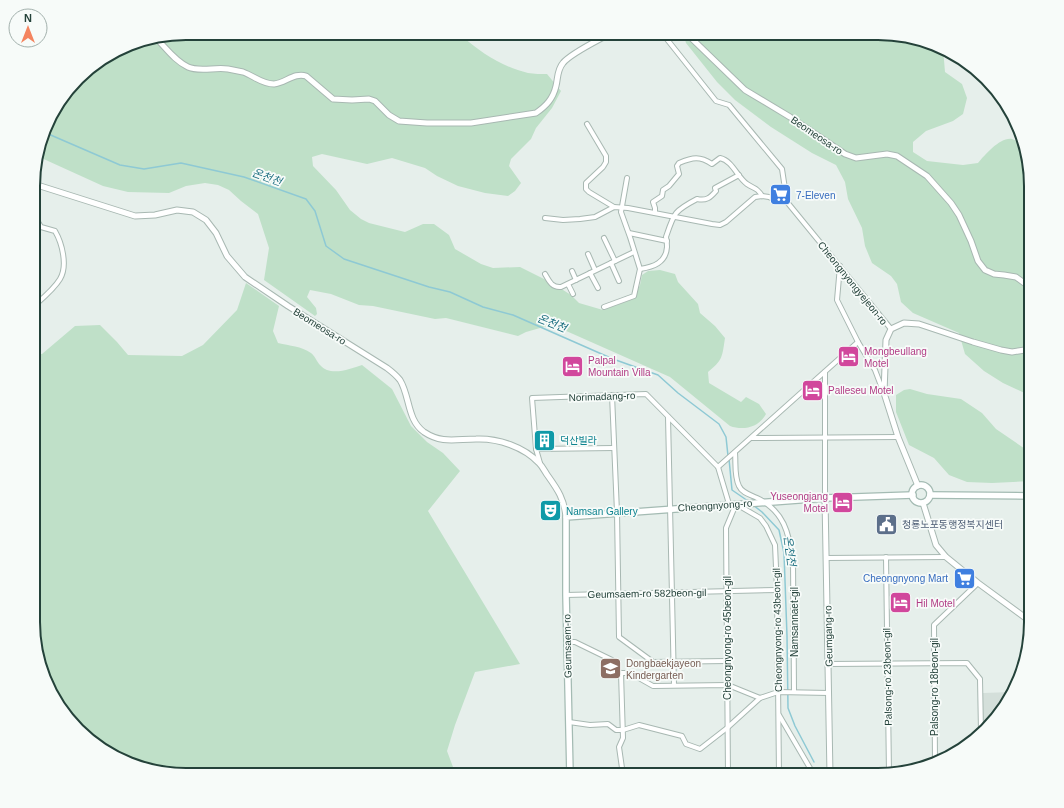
<svg xmlns="http://www.w3.org/2000/svg" width="1064" height="808" viewBox="0 0 1064 808" font-family="Helvetica,'Noto Sans KR',sans-serif">
<style>
.built{fill:#d4dfda}
.green{fill:#bfe0c8}
.lines{fill:none;stroke-linecap:round;stroke-linejoin:round}
.stream{stroke:#8ec9d4;stroke-width:1.5}
.minor-casing{stroke:#a8b8b2;stroke-width:6}
.tertiary-casing{stroke:#a8b8b2;stroke-width:7}
.secondary-casing{stroke:#a4bbb3;stroke-width:8}
.minor{stroke:#fff;stroke-width:4}
.tertiary{stroke:#fff;stroke-width:5}
.secondary{stroke:#fff;stroke-width:5.5}
.labels{text-anchor:middle;stroke-width:3.5;stroke-linejoin:round;paint-order:stroke}
.street-label{font-size:10px;fill:#24423a;stroke:#f7fbf9}
.shop-label{font-size:10px;fill:#366cbe;stroke:#f7fbf9;text-anchor:start}
.hotel-label{font-size:10px;fill:#b23c85;stroke:#f7fbf9;text-anchor:start}
.culture-label{font-size:10px;fill:#0d838f;stroke:#f7fbf9;text-anchor:start}
.service-label{font-size:10px;fill:#4e5e75;stroke:#f7fbf9;text-anchor:start}
.education-label{font-size:10px;fill:#785e54;stroke:#f7fbf9;text-anchor:start}
.water-label{font-size:11px;font-style:italic;fill:#1c6f80;stroke:#f7fbf9}
.rim{fill:none;stroke:#24423a;stroke-width:2}
</style>
<rect width="100%" height="100%" fill="#e6efeb"/>
<!-- built -->
<polygon class="built" points="1012,692 993,723 983,731 983,693"/>
<!-- green -->
<g class="green">
<path d="M186,33C200,33 211,37 225,33H470L462,36C481,53 503,67 528,73C534,74 541,74 547,74L561,91L552,108L536,128L531,139L511,159L509,166L521,183L515,191L508,196L485,193L458,186L437,176L425,168L392,158L367,164L322,154L312,157L313,166L336,190L350,210L361,219L369,223L405,232L423,224H434L449,235L455,249L481,264L493,268L520,267L552,283L571,295L579,303L603,310L633,299L640,285L642,275L648,271L660,270L675,274L678,282L698,304L700,313L715,326L725,338C722,357 723,360 708,372L709,383L741,402L746,397L759,404L766,414C759,427 744,431 730,426L670,377L564,330L547,326L526,332L518,336L446,318L435,319L373,306L359,305L331,294L310,290L307,297L316,308L317,314L315,316L264,280L269,248L258,214L241,201L229,190L218,185L205,183L186,186L169,193L128,192L103,186L37,156L53,110L85,71L136,41Z"/>
<path d="M683,33H888L937,45L943,48L945,72L962,84L967,98L963,114L953,121L926,131L913,142V152L927,161L963,165L978,163C985,155 1000,137 1012,139C1015,140 1018,142 1021,143L1031,185V396L1003,383L984,371L965,354L959,333L913,313L901,302L897,284L891,276L872,263L865,246L862,228L848,199L845,182L836,165L812,153L771,127L735,100L717,82L686,43Z"/>
<path d="M246,283L279,306L273,331L278,343C290,346 301,346 311,353C315,356 317,362 320,365C330,377 350,369 362,365L392,389L411,426L427,442L443,453L460,471L428,511L520,664L475,672L455,725L447,751L456,775H176L127,763L85,737L49,690L33,633L34,354H42L75,326L100,325L117,342L128,355L182,356L203,345L237,310Z"/>
<polygon points="910,389 927,394 961,399 982,413 996,429 1031,453 1031,481 992,483 967,482 949,475 934,458 909,445 896,412 896,395 904,390"/>
</g>
<g class="lines">
<!-- stream -->
<g class="stream">
<polyline points="46,133 120,165 144,169 181,163 244,177 306,199 315,211 326,246 344,259 429,287 450,292 483,307 513,315 613,359 658,375 678,393 719,424 726,437 728,456"/>
<polyline points="729,459 732,490 748,501"/>
<polyline points="753,505 762,512 779,530 784,553 787,636 788,708 795,726 814,762"/>
</g>
<defs>
<g id="minor">
<polyline points="662,33 716,101 729,105 782,169 787,202 891,329"/>
<polyline points="587,124 606,156 606,162 603,167 586,183 586,189 589,192 614,207"/>
<path d="M655,213V208L653,202L662,196L663,190L669,186L679,174L677,166L679,163C693,157 700,156 712,164L720,158C733,161 737,177 747,184C754,189 757,187 762,196"/>
<polyline points="545,218 563,220 580,219 595,217 614,207 628,208 712,224 720,225 726,222 755,197 762,196 769,197 775,200 787,202"/>
<polyline points="629,233 667,241"/>
<polyline points="604,238 615,261"/>
<polyline points="588,254 595,270"/>
<polyline points="611,263 619,281"/>
<polyline points="840,266 837,300 858,342 875,370 883,391"/>
<path d="M640,269C653,267 666,263 667,247C667,243 667,241 666,237C674,213 674,211 697,199C706,201 710,198 716,191L715,188L739,175"/>
<polyline points="572,271 576,280"/>
<polyline points="590,273 598,288"/>
<path d="M545,274C549,281 552,288 561,287L634,252"/>
<polyline points="568,284 573,294"/>
<path d="M34,306C43,298 54,289 60,279C68,266 62,243 55,231L41,227L34,215"/>
<polyline points="604,307 634,296 640,269 630,237 621,212 627,178"/>
<polyline points="825,372 825,498"/>
<polyline points="612,395 617,512 619,637 653,662 727,661"/>
<polyline points="668,417 674,685"/>
<polyline points="752,438 898,437"/>
<polyline points="536,449 614,448"/>
<path d="M735,453C736,463 734,476 739,486C742,493 751,495 757,498C784,511 789,533 793,561L794,692"/>
<polyline points="540,463 536,449 532,398 646,394 718,467 729,504"/>
<polyline points="718,467 858,342"/>
<polyline points="886,557 889,773"/>
<polyline points="826,558 946,557"/>
<polyline points="566,595 777,590"/>
<polyline points="567,642 575,642 612,660 614,669 621,673 630,673 653,686 728,685 760,698 778,692 829,693"/>
<polyline points="828,664 967,663 980,679 981,732"/>
<polyline points="621,673 623,738 619,747 623,775"/>
<polyline points="779,715 814,775"/>
<polyline points="569,722 590,725 608,724 616,730 623,730 639,725 682,736 686,744 700,749 727,728 760,698"/>
<polyline points="935,762 934,625 978,583"/>
<polyline points="728,775 726,528 736,504 760,518 766,526 775,545 777,589 779,775"/>
</g>
<g id="tertiary">
<polyline points="686,33 745,90 790,117 845,154 856,158 887,154 897,156 927,176 951,203 959,215 971,241 978,261 985,270 994,274 1004,275 1016,277 1031,288"/>
<path d="M156,38C166,48 175,61 188,67C198,72 216,67 228,69C233,70 238,71 243,72C254,76 262,84 274,84C285,83 295,72 306,76L333,99L352,100L369,99L375,101L389,115L399,121L427,123H471L536,113C546,106 553,99 556,86C558,78 557,70 563,63C571,53 599,40 611,33"/>
<path d="M34,184L135,216L155,215L177,210L193,212L206,220L216,233L227,256L245,277L288,306L387,368C391,371 396,375 400,380C410,396 407,420 424,432C442,444 456,439 476,439C498,438 524,447 539,463C543,467 545,472 548,476C558,490 564,499 566,517"/>
<polyline points="918,486 898,437 884,393 886,340 891,329 904,323 919,324 973,342 1001,350 1012,352 1031,349"/>
<polyline points="825,498 830,775"/>
<polyline points="923,503 936,545 946,557 978,583 1031,622"/>
</g>
<g id="secondary">
<circle cx="921" cy="494" r="9"/>
<polyline points="930,495 1031,496"/>
<polyline points="570,775 566,595 566,517 825,498 913,495"/>
</g>
</defs>
<!-- minor casing -->
<use href="#minor" class="minor-casing"/>
<!-- tertiary casing -->
<use href="#tertiary" class="tertiary-casing"/>
<!-- secondary casing -->
<use href="#secondary" class="secondary-casing"/>
<!-- minor -->
<use href="#minor" class="minor"/>
<!-- tertiary -->
<use href="#tertiary" class="tertiary"/>
<!-- secondary -->
<use href="#secondary" class="secondary"/>
</g>
<!-- icons -->
<defs>
<symbol id="supermarket-square" viewBox="-11 -11 22 22"><rect x="-9" y="-9" width="18" height="18" rx="4" fill="#3f7fe0" stroke="#f7fbf9"/><path d="M-6-5.5h2.5l.6 2H6L4.5 2H-2.5L-4.4-4H-6ZM-1.5 3.2a1.3 1.3 0 1 0 .1 0ZM3 3.2a1.3 1.3 0 1 0 .1 0Z" fill="#fff"/></symbol>
<symbol id="hotel-square" viewBox="-11 -11 22 22"><rect x="-9" y="-9" width="18" height="18" rx="4" fill="#d1479c" stroke="#f7fbf9"/><path d="M-6-4.5h1.5V1H6V5H4.5V3h-9V5H-6ZM-4 0a1.8 1.8 0 1 1 3.6 0ZM.5 0V-2.5h3Q6-2.5 6 0Z" fill="#fff"/></symbol>
<symbol id="building-square" viewBox="-11 -11 22 22"><rect x="-9" y="-9" width="18" height="18" rx="4" fill="#0f9aa8" stroke="#f7fbf9"/><path d="M-4-6H4V6H1V3H-1V6H-4ZM-2.5-4.3h1.7v1.8h-1.7ZM.8-4.3h1.7v1.8H.8ZM-2.5-1h1.7V.8h-1.7ZM.8-1h1.7V.8H.8Z" fill="#fff"/></symbol>
<symbol id="theatre-square" viewBox="-11 -11 22 22"><rect x="-9" y="-9" width="18" height="18" rx="4" fill="#0f9aa8" stroke="#f7fbf9"/><path d="M-5-5.5Q0-4 5-5.5V0Q5 5 0 6Q-5 5-5 0ZM-3.3-2.5H-1v1.5H-3.3ZM1-2.5H3.3v1.5H1ZM-2.8 1Q0 5.5 2.8 1Z" fill="#fff"/></symbol>
<symbol id="civic-square" viewBox="-11 -11 22 22"><rect x="-9" y="-9" width="18" height="18" rx="4" fill="#5c6f8a" stroke="#f7fbf9"/><path d="M-.6-6.5H3V-4.5H.6V-3L4-1V1h2V6H-6V1h2V-1L-.6-3ZM-1.2 2.5V6h2.4V2.5Z" fill="#fff"/></symbol>
<symbol id="school-square" viewBox="-11 -11 22 22"><rect x="-9" y="-9" width="18" height="18" rx="4" fill="#8d6e63" stroke="#f7fbf9"/><path d="M0-5L7-2L0 1L-7-2ZM-4 1L0 2.5L4 1V4Q0 6-4 4Z" fill="#fff"/></symbol>
</defs>
<g fill-rule="evenodd">
<use href="#supermarket-square" x="768" y="182" width="25" height="25"/>
<use href="#hotel-square" x="836" y="344" width="25" height="25"/>
<use href="#hotel-square" x="560" y="354" width="25" height="25"/>
<use href="#hotel-square" x="800" y="378" width="25" height="25"/>
<use href="#building-square" x="532" y="428" width="25" height="25"/>
<use href="#hotel-square" x="830" y="490" width="25" height="25"/>
<use href="#theatre-square" x="538" y="498" width="25" height="25"/>
<use href="#civic-square" x="874" y="512" width="25" height="25"/>
<use href="#supermarket-square" x="952" y="566" width="25" height="25"/>
<use href="#hotel-square" x="888" y="590" width="25" height="25"/>
<use href="#school-square" x="598" y="656" width="25" height="25"/>
</g>
<g class="labels">
<!-- street labels -->
<g class="street-label">
<text transform="translate(817 135) rotate(34)" y="4">Beomeosa-ro</text>
<text transform="translate(853 283) rotate(51)" y="4">Cheongnyongyejeon-ro</text>
<text transform="translate(320 326) rotate(32)" y="4">Beomeosa-ro</text>
<text transform="translate(602 396) rotate(-2)" y="4">Norimadang-ro</text>
<text transform="translate(715 505) rotate(-4)" y="4">Cheongnyong-ro</text>
<text transform="translate(647 593) rotate(-1)" y="4">Geumsaem-ro 582beon-gil</text>
<text transform="translate(794 622) rotate(-90)" y="4">Namsannaet-gil</text>
<text transform="translate(777 630) rotate(-91)" y="4">Cheongnyong-ro 43beon-gil</text>
<text transform="translate(828 636) rotate(-91)" y="4">Geumgang-ro</text>
<text transform="translate(727 638) rotate(-90)" y="4">Cheongnyong-ro 45beon-gil</text>
<text transform="translate(567 646) rotate(-91)" y="4">Geumsaem-ro</text>
<text transform="translate(887 677) rotate(-91)" y="4">Palsong-ro 23beon-gil</text>
<text transform="translate(934 687) rotate(-90)" y="4">Palsong-ro 18beon-gil</text>
</g>
<!-- shop labels -->
<g class="shop-label">
<text x="796" y="199">7-Eleven</text>
<text x="948" y="582" text-anchor="end">Cheongnyong Mart</text>
</g>
<!-- hotel labels -->
<g class="hotel-label">
<text x="864" y="355">Mongbeullang<tspan x="864" dy="12">Motel</tspan></text>
<text x="588" y="364">Palpal<tspan x="588" dy="12">Mountain Villa</tspan></text>
<text x="828" y="394">Palleseu Motel</text>
<text x="828" y="500" text-anchor="end">Yuseongjang<tspan x="828" dy="12">Motel</tspan></text>
<text x="916" y="607">Hil Motel</text>
</g>
<!-- culture labels -->
<g class="culture-label">
<text x="560" y="444">덕산빌라</text>
<text x="566" y="515">Namsan Gallery</text>
</g>
<!-- service labels -->
<g class="service-label">
<text x="902" y="528">청룡노포동행정복지센터</text>
</g>
<!-- education labels -->
<g class="education-label">
<text x="626" y="667">Dongbaekjayeon<tspan x="626" dy="12">Kindergarten</tspan></text>
</g>
<!-- water labels -->
<g class="water-label">
<text transform="translate(267 177) rotate(20)" y="4">온천천</text>
<text transform="translate(552 323) rotate(22)" y="4">온천천</text>
<text transform="translate(790 551) rotate(82)" y="4">온천천</text>
</g>
</g>
<!-- crop -->
<path d="M0 0H1064V808H0ZM186 40H878A146 146 0 0 1 1024 186V622A146 146 0 0 1 878 768H186A146 146 0 0 1 40 622V186A146 146 0 0 1 186 40Z" fill="#f7fbf9" fill-rule="evenodd"/>
<path class="rim" d="M186 40H878A146 146 0 0 1 1024 186V622A146 146 0 0 1 878 768H186A146 146 0 0 1 40 622V186A146 146 0 0 1 186 40Z"/>
<!-- north arrow -->
<g transform="translate(28 28)"><circle r="19" fill="#f7fbf9" stroke="#a3b1ad"/>
<path d="M0-3L7 15L0 10L-7 15Z" fill="#f4845f"/>
<text y="-6" font-size="11" font-weight="bold" text-anchor="middle" fill="#24423a">N</text>
</g>
</svg>
